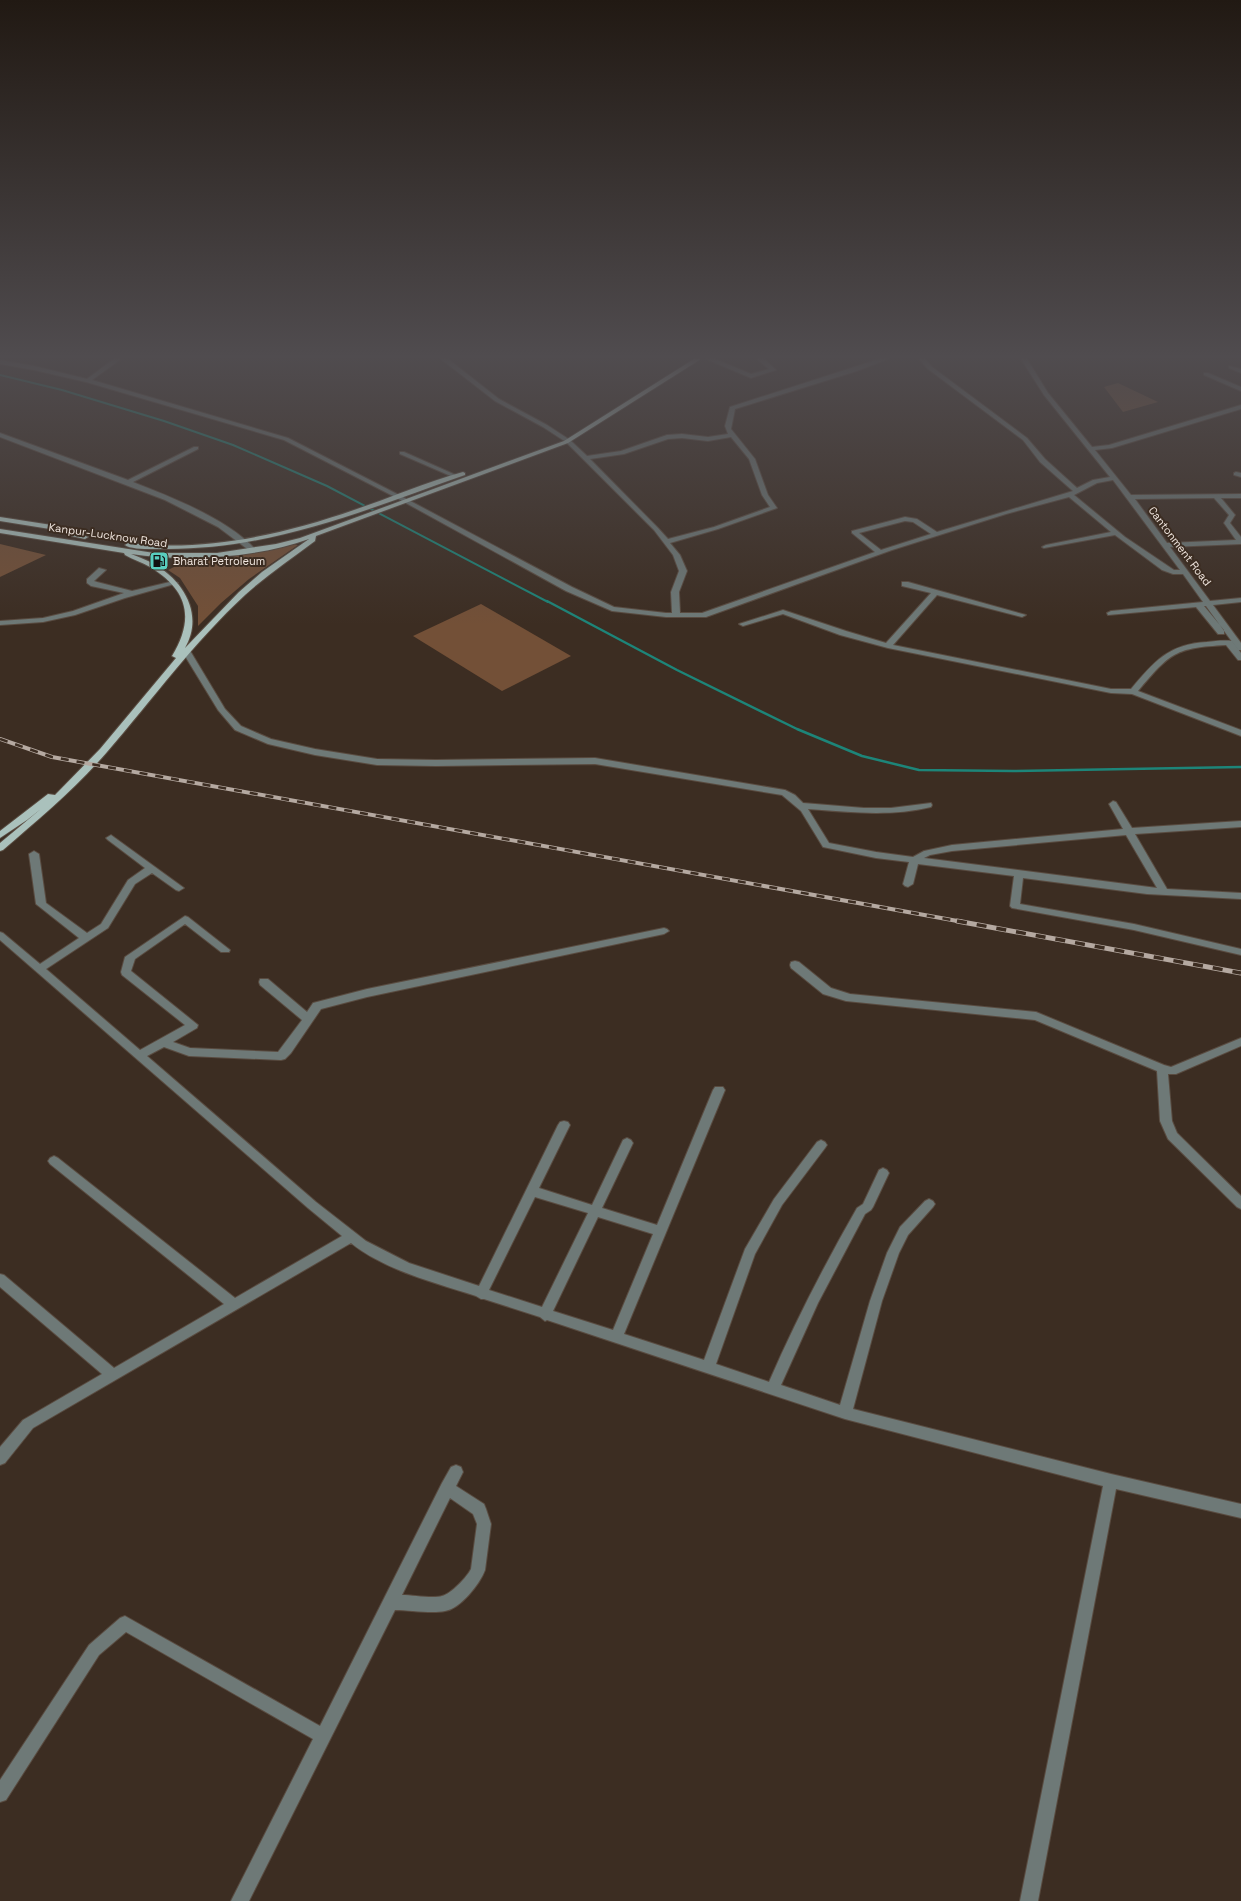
<svg xmlns="http://www.w3.org/2000/svg" width="1241" height="1901" viewBox="0 0 1241 1901" font-family="'Space Grotesk',sans-serif">
<style>
.green{fill:#735037}
.lines{fill:none;stroke-linecap:round;stroke-linejoin:round}
.stream-far1{stroke:#1d8579;stroke-width:2}
.stream{stroke:#1d8579;stroke-width:2.5}
.minor-casing{stroke:#594b40;stroke-width:2}
.major-casing{stroke:#594b40;stroke-width:2}
.minor{fill:#6e7977;fill-rule:evenodd}
.major{fill:#aac1bc;fill-rule:evenodd}
.rail-far1-casing{stroke:#b5a9a1;stroke-width:4}
.rail-casing{stroke:#b5a9a1;stroke-width:5}
.rail-far1{stroke:#3c2d22;stroke-width:2.5;stroke-dasharray:8;stroke-linecap:butt}
.rail{stroke:#3c2d22;stroke-width:3.5;stroke-dasharray:10;stroke-linecap:butt}
.labels{text-anchor:middle;stroke-width:4;stroke-linejoin:round;paint-order:stroke}
.far-street-label{font-size:11px;fill:#f0e6df;stroke:#3c2d22}
.far-poi-label{font-size:11px;fill:#f0e6df;stroke:#3c2d22;text-anchor:start}
</style>
<rect width="100%" height="100%" fill="#3c2d22"/>
<!-- green -->
<g class="green">
<polygon points="1118,383 1158,402 1123,412 1104,387"/>
<polygon points="0,544 46,555 0,577"/>
<polygon points="292,544 298,545 249,579 221,603 198,626 198,606 180,578 168,570 186,561 232,557"/>
<polygon points="481,604 571,656 502,691 413,636"/>
</g>
<g class="lines">
<!-- stream-far1 -->
<polyline class="stream-far1" points="0,375 62,390 164,421 233,445 327,486 548,602"/>
<!-- stream -->
<polyline class="stream" points="547,601 677,670 797,729 862,756 919,770 1013,771 1241,767"/>
<defs>
<g id="minor">
<path d="M114,359H121L92,380L288,438L399,495L572,587L614,607L666,613H672L671,592L679,571L673,555L654,530L566,442L543,427L495,401L441,359H448L499,399L547,425L570,440L587,456L621,451L667,435L682,434L708,437L728,434L725,426L730,407L879,359H888L857,371L735,409L731,429L755,459L768,495L777,508L718,529L670,543L680,555L687,571L679,592L680,613H702L875,552L852,533V531L905,517L917,519L937,532L1073,491L1040,462L1023,440L928,369L919,359H925L932,367L1027,438L1045,459L1077,488L1093,480L1110,477L1044,395L1021,359H1027L1048,393L1092,447L1109,445L1241,405V409L1112,448L1095,450L1131,495L1241,494V498H1221L1235,515L1230,523L1241,537V544L1170,547L1210,601L1241,598V602L1213,605L1241,643V650H1238L1206,606H1204L1224,630V634H1218L1196,607L1108,615L1107,613L1111,611L1203,602L1183,574H1173L1162,570L1115,535L1044,548L1042,547L1046,545L1111,532L1069,497L1006,514L892,550L706,617H666L612,611L566,591L395,497L284,440L86,382L34,370L0,364V360L34,366L87,379ZM731,437L749,459L762,495L770,507L714,527L668,539L658,528L590,459L624,454L668,439L682,438L708,441ZM1113,480L1180,570H1174L1168,566L1125,537L1074,495L1097,483ZM1214,498L1229,515L1224,523L1236,540L1167,543L1135,499ZM905,521L913,522L931,534L881,550L859,533Z"/>
<polygon points="706,359 715,359 751,374 769,369 757,359 764,359 776,370 751,378"/>
<polygon points="1229,366 1241,369 1241,373 1229,368"/>
<polygon points="1204,373 1208,373 1241,387 1241,391 1204,375"/>
<path d="M0,433L128,480L194,447H198V449L133,482C171,497 228,519 256,550L250,551L218,527L165,500L0,437Z"/>
<polygon points="400,452 404,452 458,476 453,477 400,454"/>
<polygon points="1236,472 1241,473 1241,477 1234,475 1234,473"/>
<polygon points="99,568 106,570 94,581 97,582 132,591 174,581 178,583 125,598 75,615 43,622 0,625 0,621 43,618 73,611 124,593 91,586 87,583 87,579"/>
<path d="M902,582H908L1026,615L1022,617L937,595L893,645L1111,689H1131C1154,662 1168,644 1207,642C1215,641 1224,640 1232,641L1241,653V660H1238L1226,645C1175,648 1171,652 1138,691L1241,730V736L1132,694L1111,693L888,648L840,635L783,614L743,626L739,624L783,610L846,631L886,643L931,593L902,586Z"/>
<path d="M183,649H189L225,709L241,726L271,739L315,749L377,759L436,760L595,758L785,790L795,795L803,803L864,808H891L931,803L932,805L931,807C890,817 850,812 808,809L829,843L876,852L913,857L924,851L952,845L1123,829L1109,804L1113,801L1116,802L1132,828L1241,821V827L1135,834L1167,889L1241,893V899L1147,894L1023,878L1020,904L1134,924L1241,949V955L1134,930L1012,908L1010,906L1014,876L918,864L913,884L908,887L905,886L903,884L909,862L876,858L823,847L801,811L782,795L595,764L436,766L377,765L315,755L268,744L235,730L218,710L182,651ZM1126,835L1157,888L924,858L930,855L952,851Z"/>
<path d="M111,835L184,888L179,891L176,890L152,873L135,884L108,928L46,969L140,1050L185,1025L122,975L121,972L125,957L185,916L188,917L230,950L229,952H221L185,924L135,959L131,971L198,1025L197,1028L173,1042L190,1048L278,1052L302,1020L260,985L259,982L260,979H268L307,1012L313,1003L367,989L664,928L667,929L669,931L664,934L367,997L321,1009L291,1053L285,1059L281,1060L189,1056L164,1047L147,1056L316,1202L366,1241L409,1263L479,1286L558,1125L560,1122L564,1121L568,1122L570,1125L539,1188L592,1205L623,1140L627,1138L631,1140L633,1143L602,1208L657,1225L713,1090L715,1087H723L725,1090L624,1334L704,1360L745,1249L774,1199L817,1142L821,1140L825,1142L827,1145L825,1148L782,1205L755,1254L716,1364L769,1382C795,1322 825,1264 857,1208L863,1204L879,1170L883,1168L887,1170L889,1173L873,1207L871,1210L865,1214L818,1303L781,1385L840,1405L870,1301L887,1253L900,1227L925,1201L929,1199L933,1201L935,1204L933,1207L908,1235L899,1253L882,1301L853,1409L1111,1474L1241,1504V1518L1116,1489L1038,1901H1020L1103,1486L845,1419L547,1320L545,1321L540,1317L484,1299H481L476,1296C436,1283 384,1270 351,1243L33,1428L5,1463L0,1465V1447L23,1420L102,1374L0,1287V1274L4,1275L114,1368L224,1304L50,1164L48,1161L50,1158L54,1156L58,1158L235,1298L342,1236L308,1208L0,940V932L3,933L40,964L79,938L36,904L29,854L34,851L39,854L46,903L87,933L101,924L128,880L145,868L108,840L106,838ZM535,1197L588,1213L542,1307L489,1290ZM598,1217L653,1234L613,1330L553,1311Z"/>
<polygon points="795,961 799,962 831,988 850,994 1036,1012 1164,1065 1171,1067 1241,1038 1241,1046 1176,1074 1168,1074 1172,1121 1177,1133 1241,1196 1241,1209 1237,1207 1168,1139 1160,1121 1157,1071 1035,1020 846,1001 823,994 791,968 790,965 791,962"/>
<path d="M456,1465L461,1467L463,1472L456,1486L484,1504L486,1509L491,1524L485,1570C480,1584 460,1609 445,1611C432,1614 409,1610 395,1610L249,1901H231L313,1739L126,1632L99,1655L6,1800L0,1802V1780L89,1645L120,1618L125,1616L320,1726L442,1483L451,1467ZM450,1498L473,1514L477,1524L471,1569C467,1577 451,1594 442,1596C434,1599 412,1595 402,1595Z"/>
</g>
<g id="major">
<path d="M694,359H701L568,443L316,536L315,541C291,559 267,575 245,595C194,642 153,699 107,752C76,788 39,819 3,850L0,851V843L42,808L27,820L0,838V831L48,794L55,795L100,749L176,658L172,656C195,618 188,590 150,567C142,562 133,560 125,555L124,553L0,533V529L154,553H217L276,544L300,538L564,441ZM309,539L262,572L239,592L185,648C204,615 184,581 154,564C147,560 139,557 131,554C186,562 257,558 309,539Z"/>
<path d="M463,472L465,473V475C365,510 272,550 163,549C154,549 131,550 125,545L128,543C205,552 282,535 354,510C390,498 426,482 463,472Z"/>
<polygon points="0,517 58,526 88,537 85,539 71,536 56,530 0,521"/>
</g>
</defs>
<!-- minor casing -->
<use href="#minor" class="minor-casing"/>
<!-- major casing -->
<use href="#major" class="major-casing"/>
<!-- minor -->
<use href="#minor" class="minor"/>
<!-- major -->
<use href="#major" class="major"/>
<defs>
<polyline id="rail-far1" points="0,739 52,757 963,922"/>
<polyline id="rail" points="957,921 1241,973"/>
</defs>
<!-- rail-far1 casing -->
<use href="#rail-far1" class="rail-far1-casing"/>
<!-- rail casing -->
<use href="#rail" class="rail-casing"/>
<!-- rail-far1 -->
<use href="#rail-far1" class="rail-far1"/>
<!-- rail -->
<use href="#rail" class="rail"/>
</g>
<!-- sky -->
<linearGradient id="sky" x2="0" y2="1"><stop stop-color="#211913"/><stop offset="0.57" stop-color="#504c4f"/><stop offset="1" stop-color="#504c4f" stop-opacity="0"/></linearGradient>
<rect width="1241" height="625" fill="url(#sky)"/>
<!-- icons -->
<defs>
<symbol id="fuel-square" viewBox="-11 -11 22 22"><rect x="-9" y="-9" width="18" height="18" rx="4" fill="#59cebf" stroke="#3c2d22"/><path d="M-5.5-6h7V0h2V4h1.3V-2.5L3-4.5l.8-.8L6-3V5H2.5V1h-1V6h-7ZM-4.2-4.7v3.2H.2V-4.7Z" fill="#111"/></symbol>
</defs>
<g fill-rule="evenodd">
<use href="#fuel-square" x="148" y="550" width="22" height="22"/>
</g>
<g class="labels">
<!-- far-street labels -->
<g class="far-street-label">
<text transform="translate(108 535) rotate(8)" y="4">Kanpur-Lucknow Road</text>
<text transform="translate(1180 546) rotate(53)" y="4">Cantonment Road</text>
</g>
<!-- far-poi labels -->
<g class="far-poi-label">
<text x="173" y="565">Bharat Petroleum</text>
</g>
</g>
</svg>
